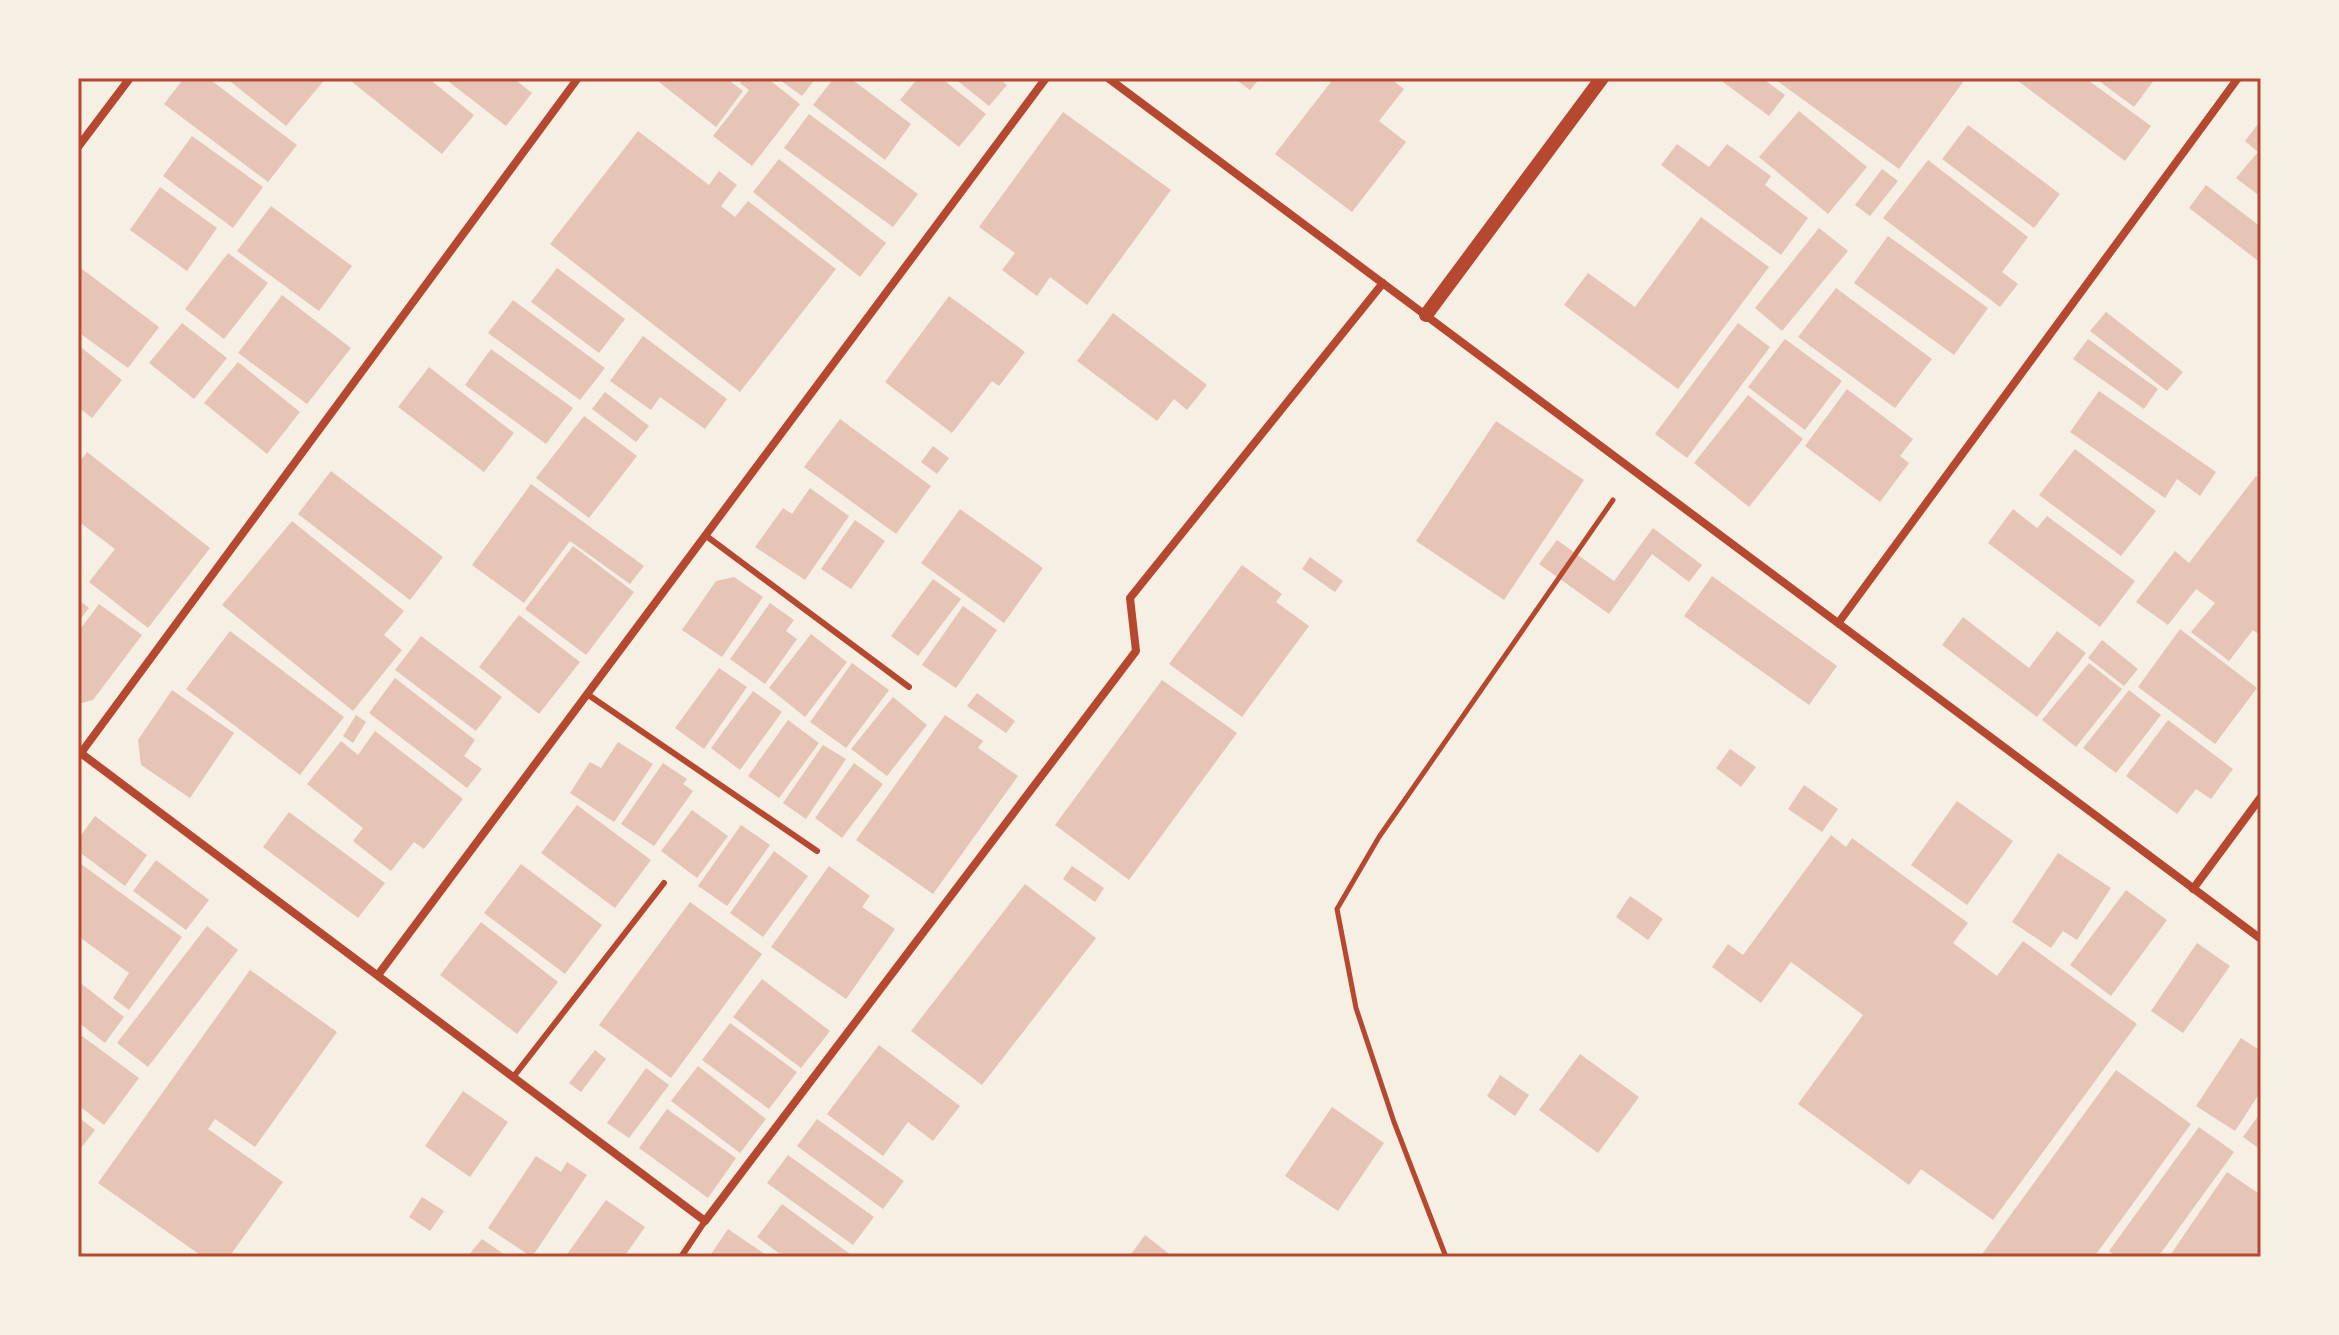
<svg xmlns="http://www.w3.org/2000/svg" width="2339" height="1335" viewBox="0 0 2339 1335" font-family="Rubik,sans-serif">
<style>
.building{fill:#e6c5b7}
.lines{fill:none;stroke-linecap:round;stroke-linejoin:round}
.path{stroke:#b5482f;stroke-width:5}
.service{stroke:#b5482f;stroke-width:6}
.minor{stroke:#b5482f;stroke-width:8}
.tertiary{stroke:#b5482f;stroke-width:14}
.neatline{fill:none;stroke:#b5482f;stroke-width:3}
</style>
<rect width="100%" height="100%" fill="#f6efe4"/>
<!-- building -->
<g class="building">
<polygon points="184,78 208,78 297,145 268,182 164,104"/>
<polygon points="226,78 326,78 286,126"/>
<polygon points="353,78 428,78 474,115 442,154 351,81"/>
<polygon points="444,78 513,78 532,93 506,126"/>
<polygon points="662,78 726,78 743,91 716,127 659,82"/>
<polygon points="744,78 767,78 800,104 752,166 713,136 749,90 740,83"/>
<polygon points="777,78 816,78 802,96"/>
<polygon points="834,78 850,78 911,124 885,160 813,105"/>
<polygon points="918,78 941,78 986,114 959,147 900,100"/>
<polygon points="954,78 998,78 1007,85 989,106"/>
<polygon points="1234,78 1260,78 1250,90"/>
<polygon points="1334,78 1390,78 1404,89 1379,121 1406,142 1352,212 1275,154"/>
<polygon points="1726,78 1762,78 1785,95 1769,116 1723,82"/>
<polygon points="1773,78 1966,78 1899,169"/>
<polygon points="2014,78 2085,78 2151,126 2125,161"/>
<polygon points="2095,78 2151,78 2154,80 2134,107"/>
<polygon points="1799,111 1867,167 1828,214 1759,157"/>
<polygon points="1063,112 1171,190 1087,305 1050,277 1037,296 1002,270 1015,253 979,227"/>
<polygon points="809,114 918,194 893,227 784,148"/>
<polygon points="2261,120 2261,197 2236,178 2258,152 2245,141"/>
<polygon points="1968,125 2060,194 2034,228 1942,159"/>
<polygon points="638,131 709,185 719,171 737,185 721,206 735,217 748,201 836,269 740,392 550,244"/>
<polygon points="192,136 263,187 233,228 163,176"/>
<polygon points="1677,144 1709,167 1727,144 1771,176 1765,185 1808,218 1781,255 1661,165"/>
<polygon points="779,159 886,243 860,277 753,192"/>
<polygon points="1928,160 2028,237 2002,272 2018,284 2000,307 1883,218"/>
<polygon points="1882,169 1898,181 1870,216 1855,205"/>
<polygon points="2206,185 2261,227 2261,263 2189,208"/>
<polygon points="160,187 217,228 187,271 130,230"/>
<polygon points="271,206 352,266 319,311 237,251"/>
<polygon points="1701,217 1769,267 1678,389 1564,305 1588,273 1635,307"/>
<polygon points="1819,228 1848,251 1782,331 1755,308"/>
<polygon points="1888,236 1988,308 1954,355 1854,283"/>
<polygon points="228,253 268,283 224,339 185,309"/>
<polygon points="78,266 159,327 128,368 78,332"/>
<polygon points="557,268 625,319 599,353 531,302"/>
<polygon points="1836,288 1932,359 1895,408 1798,337"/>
<polygon points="282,295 351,348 307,404 238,353"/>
<polygon points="949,296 1025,352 999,386 992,381 952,433 885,382"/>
<polygon points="513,300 605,368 580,400 488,333"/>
<polygon points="2106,312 2183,372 2167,391 2090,331"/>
<polygon points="1113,313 1207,385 1187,410 1174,399 1157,421 1077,361"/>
<polygon points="182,323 227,358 194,399 149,363"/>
<polygon points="1738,323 1770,347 1687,458 1655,434"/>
<polygon points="643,336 727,399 705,429 660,397 651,410 610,381"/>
<polygon points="1785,339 1842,381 1805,430 1748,387"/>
<polygon points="2088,339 2158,389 2144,409 2073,359"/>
<polygon points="78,345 122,380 92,418 78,407"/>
<polygon points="491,349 573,408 546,444 465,385"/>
<polygon points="238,362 300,412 267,454 204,403"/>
<polygon points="429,367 514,433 484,472 398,407"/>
<polygon points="1847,389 1913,439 1900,456 1909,463 1880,502 1805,446"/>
<polygon points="2099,391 2216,472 2200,496 2177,479 2165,498 2070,432"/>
<polygon points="605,392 649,426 636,442 592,409"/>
<polygon points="1748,395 1803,439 1749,507 1694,463"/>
<polygon points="584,416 637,456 589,518 536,478"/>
<polygon points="840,419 931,486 896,534 804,467"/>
<polygon points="1496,421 1584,480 1504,600 1416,541"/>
<polygon points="933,446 949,458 937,474 921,462"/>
<polygon points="2075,449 2156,511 2121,556 2039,495"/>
<polygon points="87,452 210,548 148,628 89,582 115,549 78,521 78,464"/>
<polygon points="331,471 443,557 410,600 298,514"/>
<polygon points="2256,476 2261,480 2261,636 2253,630 2229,661 2191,632 2215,603 2196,589 2168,625 2136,602 2175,551 2189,563"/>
<polygon points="531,484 644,566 630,584 570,541 524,603 472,565"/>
<polygon points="810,488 849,516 805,580 755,547 783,508 792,514"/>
<polygon points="960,509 1043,568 1004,623 921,563"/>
<polygon points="2013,509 2037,528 2047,516 2135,581 2100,627 1988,543"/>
<polygon points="855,520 885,541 851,589 821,569"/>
<polygon points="292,521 404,611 384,635 402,650 353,711 222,605"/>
<polygon points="1653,528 1702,565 1689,582 1652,554 1609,614 1539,564 1557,540 1614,581"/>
<polygon points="573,546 634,592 586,655 525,609"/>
<polygon points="1310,557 1343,581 1335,592 1302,569"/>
<polygon points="1242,565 1282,594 1276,602 1309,626 1242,717 1169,664"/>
<polygon points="1712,576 1837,666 1809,705 1684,616"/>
<polygon points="734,577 763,597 722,657 682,630 716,581"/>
<polygon points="933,579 961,599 918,656 891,636"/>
<polygon points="78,599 89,608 78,622"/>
<polygon points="770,603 794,620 786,631 797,639 765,684 730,659"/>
<polygon points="99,604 142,635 93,700 78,704 78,632"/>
<polygon points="963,606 997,630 956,688 922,665"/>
<polygon points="519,615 580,662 539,714 479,667"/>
<polygon points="1963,617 2029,668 2057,631 2086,653 2037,717 1942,645"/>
<polygon points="2180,629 2257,688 2215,744 2138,687"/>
<polygon points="230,631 344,717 300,775 186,689"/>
<polygon points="811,634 847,662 805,717 769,688"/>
<polygon points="421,636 502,697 476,731 395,670"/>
<polygon points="2102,640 2138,669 2124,686 2088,658"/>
<polygon points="852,663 889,690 846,748 810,722"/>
<polygon points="2089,663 2122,689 2076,747 2042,720"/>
<polygon points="719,668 747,687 704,749 675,728"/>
<polygon points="395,678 475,740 464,756 482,769 467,788 369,713"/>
<polygon points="1162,680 1237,733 1129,880 1055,825"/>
<polygon points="172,690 234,733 190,798 141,765 138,740"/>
<polygon points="2129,690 2161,715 2116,773 2083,748"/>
<polygon points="753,691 782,712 740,770 711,748"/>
<polygon points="977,693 1015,721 1006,733 967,706"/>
<polygon points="893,697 927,725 887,776 851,749"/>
<polygon points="356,715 366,722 353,743 343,736"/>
<polygon points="945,715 983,741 978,748 1018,776 933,894 856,840"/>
<polygon points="788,720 819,743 779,798 748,776"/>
<polygon points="2168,720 2233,769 2211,799 2196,789 2177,814 2126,776"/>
<polygon points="375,731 463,799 424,849 414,842 391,871 353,841 363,828 307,784 341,741 358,755"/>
<polygon points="618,742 653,764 614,822 570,793 590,762 601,768"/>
<polygon points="823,745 846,759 806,819 783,803"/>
<polygon points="1730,749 1756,767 1741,787 1716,768"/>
<polygon points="663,763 687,779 683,784 693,791 654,846 621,824"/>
<polygon points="854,763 883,784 842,838 815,818"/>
<polygon points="1804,785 1838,809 1822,832 1788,809"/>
<polygon points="1957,801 2013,841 1967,905 1911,865"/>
<polygon points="577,805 651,860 615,908 541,853"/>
<polygon points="692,810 728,836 697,878 661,851"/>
<polygon points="289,812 385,883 358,918 263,847"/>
<polygon points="95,816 147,855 125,886 78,851 78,839"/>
<polygon points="741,825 770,845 727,906 698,886"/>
<polygon points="1831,835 1846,847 1852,838 1968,923 1953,943 1997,976 2023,941 2137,1024 1993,1220 1921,1169 1909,1185 1798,1104 1863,1015 1791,962 1761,1003 1712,967 1728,944 1743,955"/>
<polygon points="774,851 808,876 763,937 730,913"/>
<polygon points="2058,853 2111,888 2077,940 2063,931 2051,948 2012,922"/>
<polygon points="156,860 209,900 186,930 133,891"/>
<polygon points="78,862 182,937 129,1010 113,998 129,973 78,936"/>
<polygon points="521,864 602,925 565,974 484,913"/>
<polygon points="829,866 870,896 862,907 895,929 846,999 771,947"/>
<polygon points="1072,866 1104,888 1095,902 1063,879"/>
<polygon points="1025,884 1096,938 982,1085 911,1031"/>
<polygon points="2126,890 2167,920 2111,996 2070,965"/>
<polygon points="1630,896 1663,919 1648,940 1616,917"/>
<polygon points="690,902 762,954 671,1078 599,1025"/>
<polygon points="481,922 558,982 517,1034 440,975"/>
<polygon points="207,926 238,950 148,1067 117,1043"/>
<polygon points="2197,943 2230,966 2183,1033 2151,1011"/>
<polygon points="250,970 337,1032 255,1147 215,1119 208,1129 283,1182 229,1257 203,1257 98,1183"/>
<polygon points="762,979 830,1031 801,1068 733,1017"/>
<polygon points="78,981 124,1017 105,1043 78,1022"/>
<polygon points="730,1023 797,1072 769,1109 702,1060"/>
<polygon points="78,1033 139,1078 104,1125 78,1105"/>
<polygon points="2241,1038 2261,1051 2261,1091 2235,1131 2196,1106"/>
<polygon points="879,1045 960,1106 933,1141 908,1122 883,1156 827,1114"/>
<polygon points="595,1050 606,1059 581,1092 569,1083"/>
<polygon points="1580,1054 1639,1097 1598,1153 1539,1110"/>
<polygon points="698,1066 766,1119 740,1153 671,1101"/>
<polygon points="646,1068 669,1085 629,1138 607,1123"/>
<polygon points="2116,1070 2191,1124 2094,1257 1980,1257"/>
<polygon points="1500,1075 1529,1095 1515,1116 1487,1096"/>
<polygon points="463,1091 508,1122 470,1177 425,1146"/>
<polygon points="1332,1107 1384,1143 1338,1211 1285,1176"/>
<polygon points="667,1109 736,1158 708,1198 639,1148"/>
<polygon points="2261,1112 2261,1150 2243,1137"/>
<polygon points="78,1117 95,1130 78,1152"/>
<polygon points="817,1119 904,1181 883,1209 797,1146"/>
<polygon points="2199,1127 2234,1152 2158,1257 2117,1257 2109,1251"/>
<polygon points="788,1155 874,1217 853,1245 767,1183"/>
<polygon points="536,1156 561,1172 567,1162 587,1175 532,1257 488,1228"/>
<polygon points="2227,1172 2261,1195 2261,1257 2169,1257"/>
<polygon points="422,1197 444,1211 430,1231 409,1217"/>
<polygon points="606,1200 645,1227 624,1257 565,1257"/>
<polygon points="782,1204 854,1257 784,1257 757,1237"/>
<polygon points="728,1229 769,1257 709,1257"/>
<polygon points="1145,1235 1173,1257 1129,1257"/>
<polygon points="482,1239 508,1257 467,1257"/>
</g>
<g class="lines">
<!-- path -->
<polyline class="path" points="1446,1257 1394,1122 1356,1008 1337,909 1379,837 1613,500"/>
<!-- service -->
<g class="service">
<polyline points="705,535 909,687"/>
<polyline points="587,694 817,851"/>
<polyline points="514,1076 664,883"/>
<polyline points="681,1257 705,1221"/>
</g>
<!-- minor -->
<g class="minor">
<polyline points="1108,78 2261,939"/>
<polyline points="78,147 130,78"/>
<polyline points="1839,622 2238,78"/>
<polyline points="78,751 705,1221 1136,651 1130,598 1383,283"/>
<polyline points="78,757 578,78"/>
<polyline points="2193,889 2261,797"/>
<polyline points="378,975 1046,78"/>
</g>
<!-- tertiary -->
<polyline class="tertiary" points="1426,315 1602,78"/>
</g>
<!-- border -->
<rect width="2339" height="1335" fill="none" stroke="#f6efe4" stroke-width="160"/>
<rect x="80" y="80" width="2179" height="1175" class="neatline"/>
</svg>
